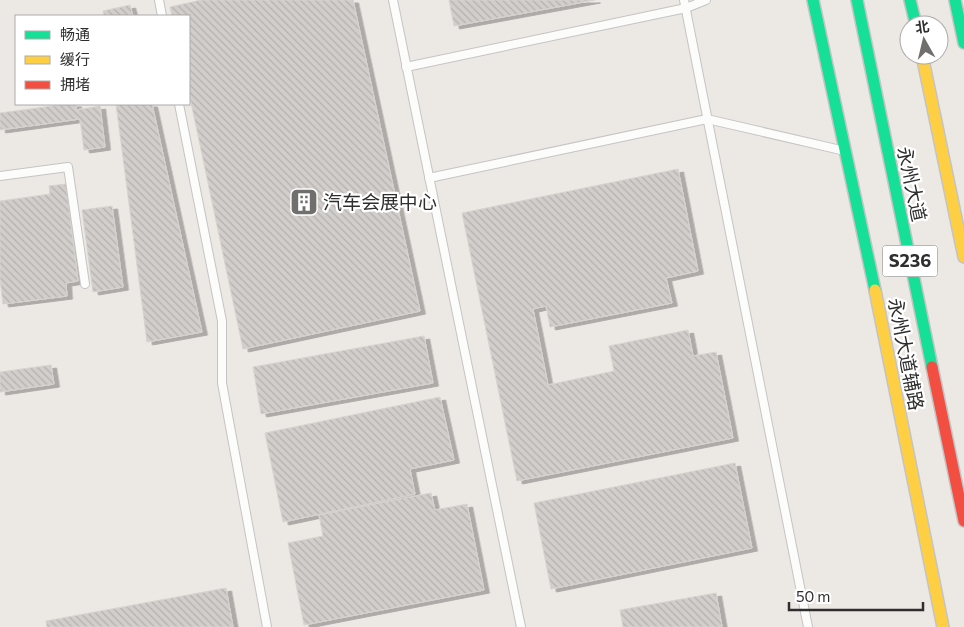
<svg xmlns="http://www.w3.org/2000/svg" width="964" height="627" viewBox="0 0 964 627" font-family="Commissioner,'Noto Sans SC',sans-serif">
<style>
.building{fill:url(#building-back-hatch);stroke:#d7d4d0;filter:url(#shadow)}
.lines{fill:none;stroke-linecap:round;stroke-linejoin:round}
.lane-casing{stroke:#c5c4c5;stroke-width:10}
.fast-casing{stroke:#c5c4c5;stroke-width:14}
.slow-casing{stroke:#c5c4c5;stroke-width:14}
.jam-casing{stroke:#c5c4c5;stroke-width:14}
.lane{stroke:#fcfcfb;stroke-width:8}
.fast{stroke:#16e098;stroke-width:11}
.slow{stroke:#ffcf43;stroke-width:11}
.jam{stroke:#f24e42;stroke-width:11}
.labels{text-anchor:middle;stroke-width:4.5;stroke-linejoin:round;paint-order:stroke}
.shield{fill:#fff;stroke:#6d6d6d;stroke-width:1}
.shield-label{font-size:18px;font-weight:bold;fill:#2e2e2e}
.street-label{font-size:19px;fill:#2e2e2e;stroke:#fff}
.poi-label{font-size:19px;fill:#2e2e2e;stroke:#fff;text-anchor:start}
</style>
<defs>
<pattern id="building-back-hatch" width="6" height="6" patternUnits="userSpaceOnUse" patternTransform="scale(1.25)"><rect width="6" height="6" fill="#d1cecb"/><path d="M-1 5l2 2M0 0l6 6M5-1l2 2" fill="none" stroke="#b4b1af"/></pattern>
<filter id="shadow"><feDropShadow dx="5.5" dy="3" stdDeviation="0" flood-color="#0004"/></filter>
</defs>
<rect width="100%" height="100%" fill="#ece8e4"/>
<!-- building -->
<g class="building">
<polygon points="201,0 353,0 420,311 243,349 189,93 189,16 172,16 170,7"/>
<polygon points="449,0 595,0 454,26"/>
<polygon points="130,5 133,16 104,16 103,11"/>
<polygon points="67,104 76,104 76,110 100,106 105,147 84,150 80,119 0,130 0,113"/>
<polygon points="116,104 152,104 202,332 147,342"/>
<polygon points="678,169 698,271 666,278 672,303 550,327 546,306 533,309 548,385 614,371 609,346 688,330 693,356 716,352 733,438 517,481 462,213"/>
<polygon points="66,184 78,281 66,283 67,296 3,304 0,279 0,201 50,194 49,186"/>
<polygon points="112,206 123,287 93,292 82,210"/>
<polygon points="424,336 433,383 261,414 253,367"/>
<polygon points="51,365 54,384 0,392 0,372"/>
<polygon points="440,397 454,460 410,469 415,494 283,522 265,433"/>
<polygon points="735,463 752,548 551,589 534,503"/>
<polygon points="431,493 435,510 467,504 484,590 304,625 288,543 323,536 319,515"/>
<polygon points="226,588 233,627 47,627 46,621"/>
<polygon points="716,593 722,627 623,627 620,610"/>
</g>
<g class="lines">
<defs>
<g id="lane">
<polyline points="159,0 162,16"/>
<polyline points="393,0 521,627"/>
<polyline points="684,0 808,627"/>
<polyline points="406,67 686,8 706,0"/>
<polyline points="179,104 222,321 222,383 267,627"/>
<polyline points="0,176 68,167 85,284"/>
<polyline points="429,178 707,119 845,151"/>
</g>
<g id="fast">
<polyline points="813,0 875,290"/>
<polyline points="857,0 932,367"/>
<polyline points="910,0 916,25"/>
<polyline points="955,0 964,43"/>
</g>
<g id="slow">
<polyline points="922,55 964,257"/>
<polyline points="875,290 943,627"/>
</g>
<polyline id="jam" points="932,367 964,521"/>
</defs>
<!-- lane casing -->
<use href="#lane" class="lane-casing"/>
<!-- fast casing -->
<use href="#fast" class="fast-casing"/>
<!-- slow casing -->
<use href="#slow" class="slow-casing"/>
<!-- jam casing -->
<use href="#jam" class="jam-casing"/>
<!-- lane -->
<use href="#lane" class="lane"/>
<!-- fast -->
<use href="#fast" class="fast"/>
<!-- slow -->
<use href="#slow" class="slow"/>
<!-- jam -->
<use href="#jam" class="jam"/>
</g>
<!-- icons -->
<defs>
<symbol id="building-square" viewBox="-11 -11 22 22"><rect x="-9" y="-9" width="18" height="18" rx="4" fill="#706f6e" stroke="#fff"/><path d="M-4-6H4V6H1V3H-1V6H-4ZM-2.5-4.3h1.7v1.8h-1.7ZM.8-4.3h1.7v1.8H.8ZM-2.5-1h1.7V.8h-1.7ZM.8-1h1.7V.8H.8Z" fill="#fff"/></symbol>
</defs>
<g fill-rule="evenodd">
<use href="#building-square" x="288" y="186" width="32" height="32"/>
</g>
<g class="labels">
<!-- shield labels -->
<rect class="shield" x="882.5" y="245.5" width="55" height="31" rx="4"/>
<g class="shield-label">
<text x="910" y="267">S236</text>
</g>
<!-- street labels -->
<g class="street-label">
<text transform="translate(912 184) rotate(78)" y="7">永州大道</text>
<text transform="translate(906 354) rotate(79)" y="7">永州大道辅路</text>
</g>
<!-- poi labels -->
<g class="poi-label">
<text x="323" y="209">汽车会展中心</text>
</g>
</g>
<!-- legend -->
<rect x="15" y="15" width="175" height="90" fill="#ffffff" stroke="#ababab"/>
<rect x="25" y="31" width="25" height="8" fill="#16e098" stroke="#ababab"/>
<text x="60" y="40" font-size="15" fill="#2e2e2e">畅通</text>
<rect x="25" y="56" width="25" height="8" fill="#ffcf43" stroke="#ababab"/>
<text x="60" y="65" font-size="15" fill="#2e2e2e">缓行</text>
<rect x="25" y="81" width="25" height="8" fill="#f24e42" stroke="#ababab"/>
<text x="60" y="90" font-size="15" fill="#2e2e2e">拥堵</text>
<!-- north arrow -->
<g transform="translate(924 40) rotate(352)"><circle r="24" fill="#ffffff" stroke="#ababab"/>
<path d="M0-4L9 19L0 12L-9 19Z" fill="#706f6e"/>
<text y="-8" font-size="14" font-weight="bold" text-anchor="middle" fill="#2e2e2e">北</text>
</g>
<!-- scale -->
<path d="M789 602v8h134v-8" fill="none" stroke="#2e2e2e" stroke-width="2.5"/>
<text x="796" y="602" font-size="15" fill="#2e2e2e" stroke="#ffffff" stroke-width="4" paint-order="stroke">50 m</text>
</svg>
